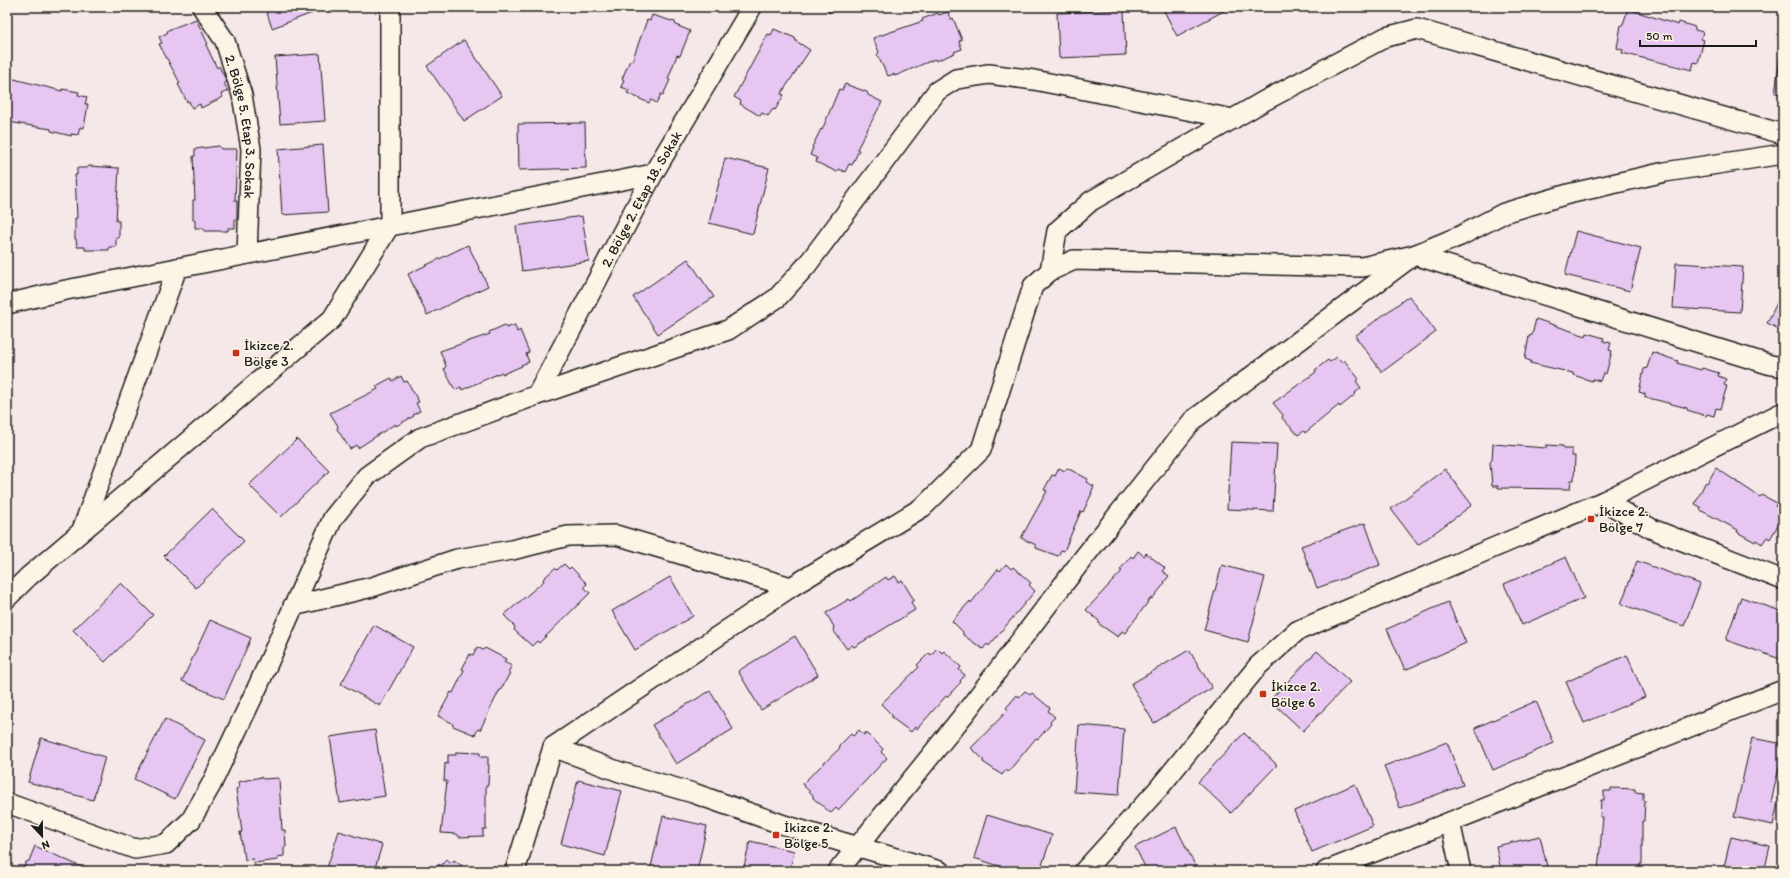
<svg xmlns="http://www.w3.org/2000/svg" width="1790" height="878" viewBox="0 0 1790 878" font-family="Itim,sans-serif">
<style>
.building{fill:#e7c6f2;stroke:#1c1c1c}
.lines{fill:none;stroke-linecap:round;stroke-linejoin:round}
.minor-casing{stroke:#1c1c1c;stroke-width:22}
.minor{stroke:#fcf5e5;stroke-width:19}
.poi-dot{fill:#c8321e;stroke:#fcf5e5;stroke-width:1.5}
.labels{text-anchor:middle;stroke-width:3;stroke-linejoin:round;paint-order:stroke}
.street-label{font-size:14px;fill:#1c1c1c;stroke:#fcf5e5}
.poi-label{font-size:14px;fill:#1c1c1c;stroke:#fcf5e5;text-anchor:start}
</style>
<rect width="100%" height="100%" fill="#f6e7e9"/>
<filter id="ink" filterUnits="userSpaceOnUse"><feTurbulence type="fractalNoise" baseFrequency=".025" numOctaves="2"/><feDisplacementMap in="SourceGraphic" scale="8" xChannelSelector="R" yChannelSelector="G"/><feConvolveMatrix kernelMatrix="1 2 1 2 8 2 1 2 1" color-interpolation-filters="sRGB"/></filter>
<g filter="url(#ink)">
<!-- building -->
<g class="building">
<polygon points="265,7 313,7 315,12 272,28"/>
<polygon points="825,7 843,7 836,11 834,9 829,13"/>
<polygon points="1162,7 1231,7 1177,36"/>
<polygon points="1628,9 1678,25 1679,22 1695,27 1695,30 1703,32 1701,39 1704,40 1698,63 1694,62 1692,70 1622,53 1623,50 1617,48 1621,25 1623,24"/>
<polygon points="1124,10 1126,55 1059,58 1057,13"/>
<polygon points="948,12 950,19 953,18 962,40 959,41 962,49 954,52 955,53 936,61 935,59 895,76 894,74 888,76 877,55 879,52 873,38 923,21 922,19 938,13 939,15"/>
<polygon points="652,15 675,22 676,25 690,31 680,56 677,55 668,79 670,80 663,95 661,94 657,103 651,100 649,103 627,93 629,90 621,87 624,80 622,79 630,60 632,61 647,20 650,21"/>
<polygon points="196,19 208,44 206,45 217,68 219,66 227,82 224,83 228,91 221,94 223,97 201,108 200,104 192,108 189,101 187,102 178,84 180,83 159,44 162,43 159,37 167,33 168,30"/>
<polygon points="774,29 795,38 796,41 810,50 781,94 784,95 775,110 773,109 768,116 762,113 760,116 740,104 741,101 734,97 768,34 771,35"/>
<polygon points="464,40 502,96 464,121 427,66"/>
<polygon points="1781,48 1783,49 1783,94 1775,93"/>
<polygon points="320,54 325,121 280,124 275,57"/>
<polygon points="10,78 62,91 62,89 79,92 78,95 87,97 85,104 88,104 84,128 80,127 78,135 71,134 71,136 51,131 51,129 8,122 7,93"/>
<polygon points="845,84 867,92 868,95 882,102 857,149 859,150 852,165 849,164 845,172 839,169 837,172 816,162 817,158 810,155 813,148 812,147 821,129 822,130 839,89 842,90"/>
<polygon points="585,123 586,168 519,170 518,124"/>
<polygon points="323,145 328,212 282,215 278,149"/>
<polygon points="219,146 221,149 237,149 235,201 237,201 237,219 235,219 235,228 228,228 228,231 204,231 204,228 195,228 195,220 193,220 193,200 195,200 193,156 195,156 195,149"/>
<polygon points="725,158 769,168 753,234 709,223"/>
<polygon points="89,166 119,168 116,221 119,221 119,238 116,238 116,247 109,247 109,250 85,250 85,247 77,247 76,239 75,239 75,218 77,218 75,175 77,175 77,168 87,168"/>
<polygon points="582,216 589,261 522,271 516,226"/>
<polygon points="1576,231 1641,248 1630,291 1565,275"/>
<polygon points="468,245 488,286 427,315 408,274"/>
<polygon points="688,259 714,297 658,334 633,297"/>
<polygon points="1676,263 1743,267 1740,312 1673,308"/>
<polygon points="1783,291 1783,331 1767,323"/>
<polygon points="1409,296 1436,332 1382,372 1355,336"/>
<polygon points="1536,319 1586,336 1587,333 1604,338 1603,341 1611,343 1609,350 1612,351 1606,374 1603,373 1600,381 1593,379 1592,381 1573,375 1573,373 1530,363 1531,361 1525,359 1529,336 1532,335"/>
<polygon points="505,325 506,328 515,325 517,332 520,330 529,352 526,354 529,362 521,365 522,366 503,374 502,372 462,390 461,387 455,390 444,369 446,366 440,351 490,334 489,332"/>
<polygon points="1652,352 1678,361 1677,363 1701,370 1702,368 1719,373 1718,376 1726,379 1724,385 1727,386 1720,409 1716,408 1714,416 1707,414 1706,416 1687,410 1687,408 1645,397 1645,394 1639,392 1644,369 1647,368"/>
<polygon points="1337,357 1342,362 1344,360 1359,379 1356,381 1361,388 1355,393 1356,394 1340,407 1339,405 1305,433 1304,431 1298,435 1282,418 1283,415 1273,403 1316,372 1315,370 1328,360 1330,362"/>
<polygon points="401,376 404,382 407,381 419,402 416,403 420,411 413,415 414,416 396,426 395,424 358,448 356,445 350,449 337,429 338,426 330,413 378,389 376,386 391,378 393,381"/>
<polygon points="297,439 329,471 281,517 249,485"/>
<polygon points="1231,442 1277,444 1273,511 1227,509"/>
<polygon points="1493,444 1546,448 1546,445 1563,446 1563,449 1572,449 1572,456 1575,456 1574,480 1571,480 1570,489 1498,488 1498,486 1492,486 1490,462 1492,460"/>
<polygon points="1059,468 1065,471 1067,468 1088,479 1086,482 1094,486 1091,493 1092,493 1083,512 1081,511 1064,551 1061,550 1058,556 1036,548 1036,545 1021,538 1047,491 1044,490 1052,475 1055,476"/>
<polygon points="1716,468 1760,497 1762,495 1777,503 1775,506 1783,510 1779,516 1782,518 1770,539 1767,537 1762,544 1756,540 1755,542 1737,532 1738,530 1700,510 1701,507 1695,504 1705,483 1708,482"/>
<polygon points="1445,469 1472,505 1418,545 1391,509"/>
<polygon points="212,509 244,541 196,588 164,556"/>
<polygon points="1365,523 1380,565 1317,588 1301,546"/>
<polygon points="1138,551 1144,556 1146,553 1165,568 1162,571 1169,576 1164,582 1165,583 1152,599 1151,598 1125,633 1122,631 1118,637 1099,624 1099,621 1086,610 1122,571 1120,570 1131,556 1133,558"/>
<polygon points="1566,557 1584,598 1522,625 1504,584"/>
<polygon points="1637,561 1700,584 1684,626 1621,604"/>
<polygon points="564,564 569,569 571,567 587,584 584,587 590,593 539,643 537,641 532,646 514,630 515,627 504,615 544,581 543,579 555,568 557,570"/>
<polygon points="1006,564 1011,569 1013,567 1031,583 1029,585 1035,591 989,646 987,644 983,649 963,635 963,632 952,621 970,601 971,603 998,569 1000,571"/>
<polygon points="1222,565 1265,577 1248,642 1204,630"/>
<polygon points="895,576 899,582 902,580 914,600 911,602 915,610 854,647 852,645 847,649 833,630 834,627 826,613 849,599 851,601 886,577 888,580"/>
<polygon points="670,577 693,616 635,650 612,611"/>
<polygon points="121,583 153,615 105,662 73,630"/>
<polygon points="1741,597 1783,612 1783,660 1726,640"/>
<polygon points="1448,602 1466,643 1405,670 1387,629"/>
<polygon points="210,620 251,638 224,699 182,681"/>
<polygon points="374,625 413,647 380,706 341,684"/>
<polygon points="795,636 818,675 761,710 738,671"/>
<polygon points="477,647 483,650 485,648 506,659 504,662 512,666 508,672 510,673 500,691 499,691 480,730 478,729 475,735 453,726 452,723 438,716 451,692 453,693 464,670 462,669 470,654 473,655"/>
<polygon points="937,648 942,653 944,651 961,667 959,670 965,675 960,681 961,682 947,697 946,696 917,729 915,727 911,732 892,718 892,715 881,704 919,667 917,665 929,653 931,655"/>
<polygon points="1189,650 1212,688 1154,723 1131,684"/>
<polygon points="1317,651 1350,682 1303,731 1270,700"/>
<polygon points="1627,655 1645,697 1584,723 1566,682"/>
<polygon points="710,691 733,729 676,764 652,725"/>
<polygon points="1025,691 1030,695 1032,693 1050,708 1048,711 1055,717 1050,722 1051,724 1038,739 1036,738 1008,772 1006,770 1002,775 983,762 983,759 971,748 1008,710 1006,708 1017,695 1019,697"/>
<polygon points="1536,701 1554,743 1493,770 1475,728"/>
<polygon points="165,719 205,740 175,799 134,779"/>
<polygon points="1079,725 1124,729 1119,795 1074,792"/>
<polygon points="375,730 385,796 340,803 330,737"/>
<polygon points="859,730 864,735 866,732 883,749 881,752 887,758 838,810 836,808 831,813 813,798 813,795 802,784 840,748 839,746 851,734 853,736"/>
<polygon points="1244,733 1277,765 1231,813 1198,782"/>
<polygon points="41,738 105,757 93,800 28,782"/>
<polygon points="1752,738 1783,744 1783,767 1779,767 1771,802 1778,803 1773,825 1734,817"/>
<polygon points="1447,742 1463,785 1400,808 1384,766"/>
<polygon points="456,752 480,753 480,757 488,757 488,765 489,765 488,785 486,785 486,829 483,829 483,836 459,837 457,834 441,833 447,781 444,781 445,763 448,764 448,755 456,755"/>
<polygon points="261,777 263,779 279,778 282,830 285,830 286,847 284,847 284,856 277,857 278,860 254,863 253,859 245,860 244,852 243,852 240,832 242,832 236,789 239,788 238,782"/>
<polygon points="578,780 622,791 605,856 561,844"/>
<polygon points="1355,784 1373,826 1312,852 1294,811"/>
<polygon points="1611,788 1635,789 1635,792 1643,793 1643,800 1645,800 1644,821 1642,821 1642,864 1640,864 1639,871 1598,870 1603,817 1600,817 1601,800 1604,800 1604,791 1611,791"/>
<polygon points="987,815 1052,835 1040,871 1015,871 974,858"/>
<polygon points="663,816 707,826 697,871 650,871"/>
<polygon points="1176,827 1198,871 1147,871 1135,847"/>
<polygon points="339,831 382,845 374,871 326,871"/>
<polygon points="1540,836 1548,871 1501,871 1496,846"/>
<polygon points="1731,837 1770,846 1765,868 1758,866 1757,871 1723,871"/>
<polygon points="7,840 11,841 8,848 11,849 7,861"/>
<polygon points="750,841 794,851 790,871 743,871"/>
<polygon points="35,846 84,868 85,866 98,871 23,871 26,862 29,861"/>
<polygon points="446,859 452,863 454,860 469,871 434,871 439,864 441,866"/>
<polygon points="208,866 210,871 188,871 199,867 200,869"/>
</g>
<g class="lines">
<defs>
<g id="minor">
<path id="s1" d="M202,7L225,41L242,95L251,149L247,254"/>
<polyline points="1050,271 1057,231 1091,201 1264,101 1386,37 1417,29 1783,134"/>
<polyline points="7,304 66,290 653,174"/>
<path id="s2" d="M537,395L653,174L752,7"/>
<polyline points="1604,501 1652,529 1783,580"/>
<polyline points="82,530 177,268"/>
<polyline points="7,598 28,577 332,319 390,225 390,7"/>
<polyline points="293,606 372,587 457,559 512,550 568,536 616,535 791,587"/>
<polyline points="553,747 620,772 693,793 781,824 940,871"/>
<polyline points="7,803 135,849 166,844 191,820 211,785 258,686 333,518 367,476 420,438 537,395 728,330 777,298 807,265 937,91 956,79 989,74 1034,80 1233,119"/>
<polyline points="1450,822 1461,871"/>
<polyline points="515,871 553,747 791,587 923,507 981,450 1033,286 1050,271 1074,260 1362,267 1414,255 1460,236 1504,213 1568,194 1665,172 1783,154"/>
<polyline points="838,871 966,712 1085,556 1193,420 1414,255 1771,365 1783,367"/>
<polyline points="1084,871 1159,788 1258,666 1297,631 1604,501 1783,412"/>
<polyline points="1326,871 1783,690"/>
</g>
</defs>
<!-- minor casing -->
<use href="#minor" class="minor-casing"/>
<!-- minor -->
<use href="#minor" class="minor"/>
</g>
</g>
<!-- markers -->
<g class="poi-dot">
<rect x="232" y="349" width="8" height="8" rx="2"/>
<rect x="1587" y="515" width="8" height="8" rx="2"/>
<rect x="1259" y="690" width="8" height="8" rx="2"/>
<rect x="772" y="831" width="8" height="8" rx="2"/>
</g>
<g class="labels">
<!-- street labels -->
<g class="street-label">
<text dy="5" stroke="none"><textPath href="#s1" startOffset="129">2. Bölge 5. Etap 3. Sokak</textPath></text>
<text dy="5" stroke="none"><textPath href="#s2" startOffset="222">2. Bölge 2. Etap 18. Sokak</textPath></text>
</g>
<!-- poi labels -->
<g class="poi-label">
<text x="244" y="350">İkizce 2.<tspan x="244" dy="16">Bölge 3</tspan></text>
<text x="1599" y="516">İkizce 2.<tspan x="1599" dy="16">Bölge 7</tspan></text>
<text x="1271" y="691">İkizce 2.<tspan x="1271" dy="16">Bölge 6</tspan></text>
<text x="784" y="832">İkizce 2.<tspan x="784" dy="16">Bölge 5</tspan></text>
</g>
</g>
<!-- margin -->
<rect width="1790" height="878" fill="none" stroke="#fcf5e5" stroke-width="24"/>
<rect x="12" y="12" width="1766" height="854" fill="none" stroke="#1c1c1c" stroke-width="1.5" filter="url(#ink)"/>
<!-- north arrow -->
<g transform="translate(42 836) rotate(158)" stroke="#fcf5e5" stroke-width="3" paint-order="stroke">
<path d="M0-3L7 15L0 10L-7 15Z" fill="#1c1c1c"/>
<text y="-6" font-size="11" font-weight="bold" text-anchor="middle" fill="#1c1c1c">N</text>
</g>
<!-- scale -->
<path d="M1640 40v6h116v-6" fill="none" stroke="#1c1c1c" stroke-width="2"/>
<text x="1646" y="40" font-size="12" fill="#1c1c1c" stroke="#fcf5e5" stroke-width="3" paint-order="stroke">50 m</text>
</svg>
